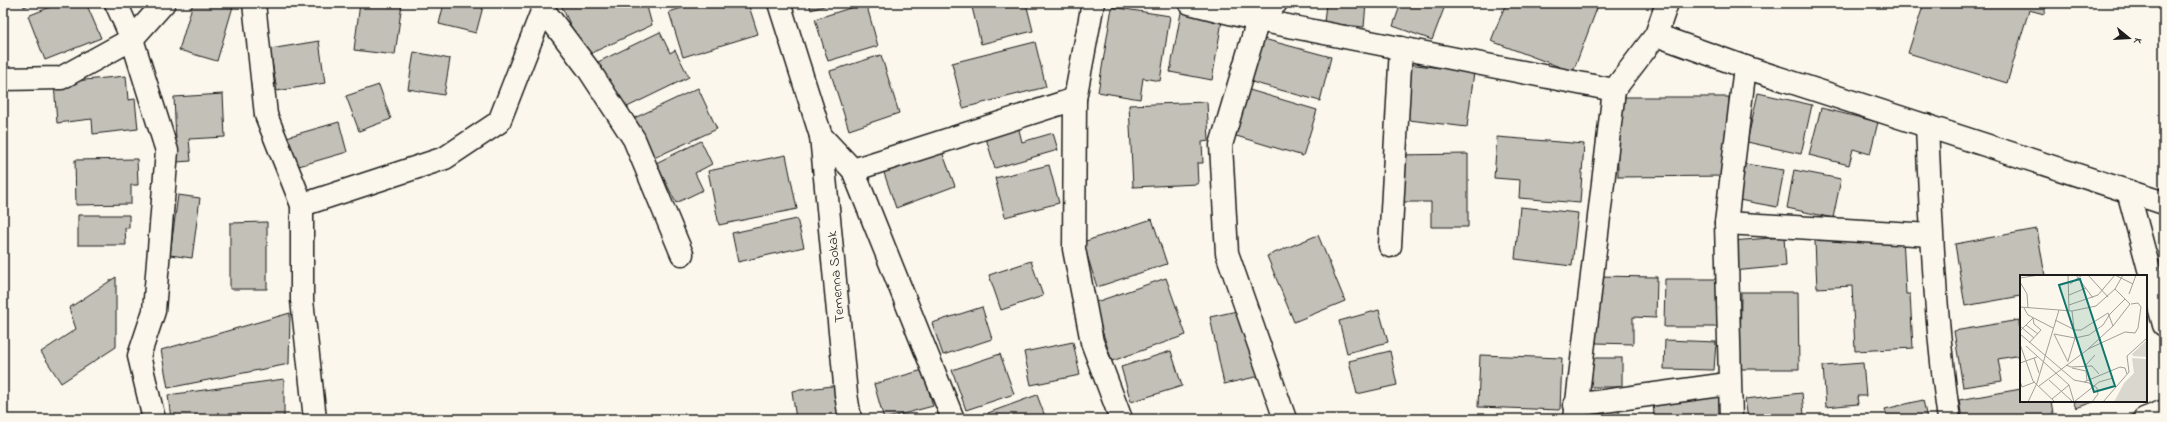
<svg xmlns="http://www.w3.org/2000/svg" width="2167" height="422" viewBox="0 0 2167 422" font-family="'Indie Flower',sans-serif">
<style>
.building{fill:#c3c0b8;stroke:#1c1c1c}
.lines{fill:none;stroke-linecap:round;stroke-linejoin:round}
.street-casing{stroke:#1c1c1c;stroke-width:25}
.street{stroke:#fbf7ec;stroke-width:22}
.labels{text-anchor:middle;stroke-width:3;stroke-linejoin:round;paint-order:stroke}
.street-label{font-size:14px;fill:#1c1c1c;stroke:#fbf7ec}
.inset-road{fill:none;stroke:#a29f99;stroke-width:1}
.view{fill:#0f766e;fill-opacity:0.15;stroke:#0f766e;stroke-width:2}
.inset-edge{fill:none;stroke:#1c1c1c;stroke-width:2}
</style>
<rect width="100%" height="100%" fill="#fbf7ec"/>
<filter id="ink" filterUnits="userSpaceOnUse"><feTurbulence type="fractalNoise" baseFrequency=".025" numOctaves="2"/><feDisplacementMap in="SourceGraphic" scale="8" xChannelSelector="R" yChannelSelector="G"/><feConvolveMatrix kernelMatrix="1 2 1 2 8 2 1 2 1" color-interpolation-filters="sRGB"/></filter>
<g filter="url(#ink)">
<!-- building -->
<g class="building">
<polygon points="23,3 34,3 24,7"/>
<polygon points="60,3 86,3 101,38 45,60 28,16"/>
<polygon points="193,3 234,3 217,61 179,50"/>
<polygon points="329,3 348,3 348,6"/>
<polygon points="360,3 402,3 395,55 354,50"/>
<polygon points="444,3 484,3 476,33 439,24"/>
<polygon points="560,3 646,3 652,25 585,56"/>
<polygon points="697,3 748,3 758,34 683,57 669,12"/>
<polygon points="809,3 833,3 811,10"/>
<polygon points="866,3 878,46 828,61 815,19"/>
<polygon points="971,3 1026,3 1033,31 981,44"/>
<polygon points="1326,3 1366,3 1364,27 1324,23"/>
<polygon points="1401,3 1446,3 1432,40 1393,26"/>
<polygon points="1506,3 1599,3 1573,72 1491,41"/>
<polygon points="1924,3 2047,3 2044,14 2029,10 2007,83 1908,53"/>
<polygon points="1112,7 1170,16 1160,81 1143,78 1140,99 1098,92"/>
<polygon points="1182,7 1223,15 1212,80 1170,72"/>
<polygon points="660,32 670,53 675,50 689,77 621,110 598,62"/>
<polygon points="1260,38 1331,57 1320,101 1248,81"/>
<polygon points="319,41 325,83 277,91 270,49"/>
<polygon points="1035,42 1046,87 963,108 952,63"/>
<polygon points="414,52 450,59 444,95 408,89"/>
<polygon points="881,55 899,113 849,130 830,71"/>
<polygon points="1408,64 1474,72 1467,127 1401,119"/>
<polygon points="126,76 128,100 135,99 138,129 93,134 92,119 57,123 54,83"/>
<polygon points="379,85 391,119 359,131 346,96"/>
<polygon points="698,88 717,129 645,162 626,122"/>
<polygon points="1246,89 1317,110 1303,156 1233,135"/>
<polygon points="1758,93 1812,105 1801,154 1747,142"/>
<polygon points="223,94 225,137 189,139 191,161 177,162 174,97"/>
<polygon points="1617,97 1729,97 1730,176 1618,177"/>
<polygon points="1207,102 1209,141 1202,142 1203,163 1197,163 1198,184 1133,187 1129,105"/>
<polygon points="1821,108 1878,122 1870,154 1853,149 1849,165 1809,155"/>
<polygon points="339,122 347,152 292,168 283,138"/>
<polygon points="1018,126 1022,142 1053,133 1058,150 995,168 985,135"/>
<polygon points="1497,137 1584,144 1580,203 1519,198 1520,180 1494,178"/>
<polygon points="701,141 712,164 695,173 703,190 676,203 656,163"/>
<polygon points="941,149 955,186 896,208 883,170"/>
<polygon points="1468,154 1468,227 1431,227 1431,202 1397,202 1397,155"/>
<polygon points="786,155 797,209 719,225 708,171"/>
<polygon points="137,159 138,185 131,185 131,204 76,205 75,160"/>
<polygon points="1745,164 1784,170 1777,207 1739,200"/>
<polygon points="1049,165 1059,203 1005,217 995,178"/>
<polygon points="1794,170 1841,179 1833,218 1787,208"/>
<polygon points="178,195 200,198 192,258 170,255"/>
<polygon points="1520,207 1578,213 1572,266 1515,259"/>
<polygon points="78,215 129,215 129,228 125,228 126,245 78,245"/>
<polygon points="797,219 804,247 738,262 732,233"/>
<polygon points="1152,219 1167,264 1097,287 1083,242"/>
<polygon points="267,222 267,289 230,289 230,223"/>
<polygon points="2037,229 2045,276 2021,276 2021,296 1965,306 1955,244"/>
<polygon points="1318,235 1345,301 1294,322 1267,256"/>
<polygon points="1903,236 1906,294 1910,294 1913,348 1855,351 1852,286 1817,288 1815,241"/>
<polygon points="1784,237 1786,266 1733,271 1731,241"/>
<polygon points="1031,261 1043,296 1001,310 989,275"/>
<polygon points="2164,265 2164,303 2152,269"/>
<polygon points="1597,276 1657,277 1656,318 1633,317 1633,344 1596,343"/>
<polygon points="116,277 116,347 61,383 41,352 76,329 69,308"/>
<polygon points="1166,278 1186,335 1112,361 1093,303"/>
<polygon points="1665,279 1719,279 1719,327 1664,327"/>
<polygon points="1741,292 1798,292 1799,369 1740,369"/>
<polygon points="982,307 992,339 943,355 932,323"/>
<polygon points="1246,309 1260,376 1224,384 1210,317"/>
<polygon points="1379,310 1388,342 1347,353 1339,321"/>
<polygon points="290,313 289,364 168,388 161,350"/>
<polygon points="2019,320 2021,355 1998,359 2002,381 1963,387 1954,331"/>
<polygon points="1665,340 1716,342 1714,370 1664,369"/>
<polygon points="1073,342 1080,375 1031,385 1024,352"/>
<polygon points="1171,351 1182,386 1131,402 1121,367"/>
<polygon points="1390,351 1397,385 1357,394 1349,361"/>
<polygon points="1000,354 1014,394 966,410 952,370"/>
<polygon points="1480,355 1562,358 1560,410 1478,407"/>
<rect x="1590" y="358" width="32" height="29"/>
<polygon points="1863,363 1866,396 1857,396 1858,404 1826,407 1823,366"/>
<polygon points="923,370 933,406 884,419 874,384"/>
<polygon points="284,379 284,419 171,419 168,395"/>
<polygon points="840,385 843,419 796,419 792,391"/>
<polygon points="2021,389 2021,401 2051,401 2054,419 1962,419 1959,400"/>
<polygon points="1802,393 1804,415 1784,417 1785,419 1748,419 1745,399"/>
<polygon points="1037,395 1046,419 990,419 988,413"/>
<polygon points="1727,397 1727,419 1654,419 1653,398"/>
<polygon points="1923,400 1927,419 1888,419 1885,409"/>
<polygon points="2073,401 2096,401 2076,408"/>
<polygon points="1619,411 1620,419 1589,419 1588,412"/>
<polygon points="1423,414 1520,419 1423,419"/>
</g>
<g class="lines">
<defs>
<g id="street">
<polyline points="116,3 132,39 167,151 154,311 139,356 154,419"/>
<polyline points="254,3 266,115 302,205 302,300 315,419"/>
<polyline points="779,3 821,136 853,170 953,419"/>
<polyline points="1093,3 1075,99 1074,249 1092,342 1121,419"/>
<polyline points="1190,3 1258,20 1614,90"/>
<polyline points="1276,3 1258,20 1221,145 1227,253 1285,419"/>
<polyline points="543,9 589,70 634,139 682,254"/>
<polyline points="1656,35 1745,67 2164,203"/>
<polyline points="3,79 61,78 132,39 164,3"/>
<path d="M1927,125C1931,223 1935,321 1949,419"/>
<polyline points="821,136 846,394 850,419"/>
<polyline points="853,170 1075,99"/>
<polyline points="2128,191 2164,325"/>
<polyline points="302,205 445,158 499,122 543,9 543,3"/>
<polyline points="1726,223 1931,235"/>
<polyline points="1390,246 1401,48"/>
<polyline points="1575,405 1728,384"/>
<polyline points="1575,419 1614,90 1656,35 1667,3"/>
<polyline points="1731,419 1726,223 1745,67"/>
<polyline points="2144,419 2164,411"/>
</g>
</defs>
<!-- street casing -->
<use href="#street" class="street-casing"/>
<!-- street -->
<use href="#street" class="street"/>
</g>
</g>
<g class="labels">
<!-- street labels -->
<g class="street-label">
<text transform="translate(835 277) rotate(-95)" y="5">Temenna Sokak</text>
</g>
</g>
<!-- overview -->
<g transform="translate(2020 275)">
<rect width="127" height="127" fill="#fbf7ec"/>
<path d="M127,65V82L113,81L112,79ZM112,83L127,84V127H94L104,108L114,98Z" fill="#dad7ce"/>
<path class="inset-road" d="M48,0L49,35M56,0L73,23M68,0L88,22M95,0L113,9M0,3L19,0M0,7L7,19L8,33M50,9L62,0M95,14L110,29M109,19L116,0M49,20L66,13M49,30L78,20L95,0M0,32L52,36L76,31L95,14L103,0M4,33L8,40L33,53M35,45L55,55H61L88,38L93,51M6,50L18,59M0,51L14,63M0,56L13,43M0,59L54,105L69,108L77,113L78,119L72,127M34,59L55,63L69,60L83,50L90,39L105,24M34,59L48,87M9,68L21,55L14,49L13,43M0,69L13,106L35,127M6,71L49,110L54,127M68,74L105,57L115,58L118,53L121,32L118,28L111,29M14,83L19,98M48,86L55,63L52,36M0,88L17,82M46,90L51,92L72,91L79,99M66,90L75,80M52,93L66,96L67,106M29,105L53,127M0,106L2,112L15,107M64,107L100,92L105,93L107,99M19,111L67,75L93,51L110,29M32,124L49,110M8,127L17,108L39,35M54,127L79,107L93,103M83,127L109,97L107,81L127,63"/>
<path class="view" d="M60,4L95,111L74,117L39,10Z"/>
<rect width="127" height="127" class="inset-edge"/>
</g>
<!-- margin -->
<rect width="2167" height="422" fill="none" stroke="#fbf7ec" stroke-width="16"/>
<rect x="8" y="8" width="2151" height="406" fill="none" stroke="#1c1c1c" stroke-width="1.5" filter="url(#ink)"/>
<!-- north arrow -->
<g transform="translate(2129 38) rotate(108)" stroke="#fbf7ec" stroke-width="3" paint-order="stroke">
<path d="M0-3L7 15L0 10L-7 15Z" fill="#1c1c1c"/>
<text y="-6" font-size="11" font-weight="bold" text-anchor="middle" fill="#1c1c1c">K</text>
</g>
</svg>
